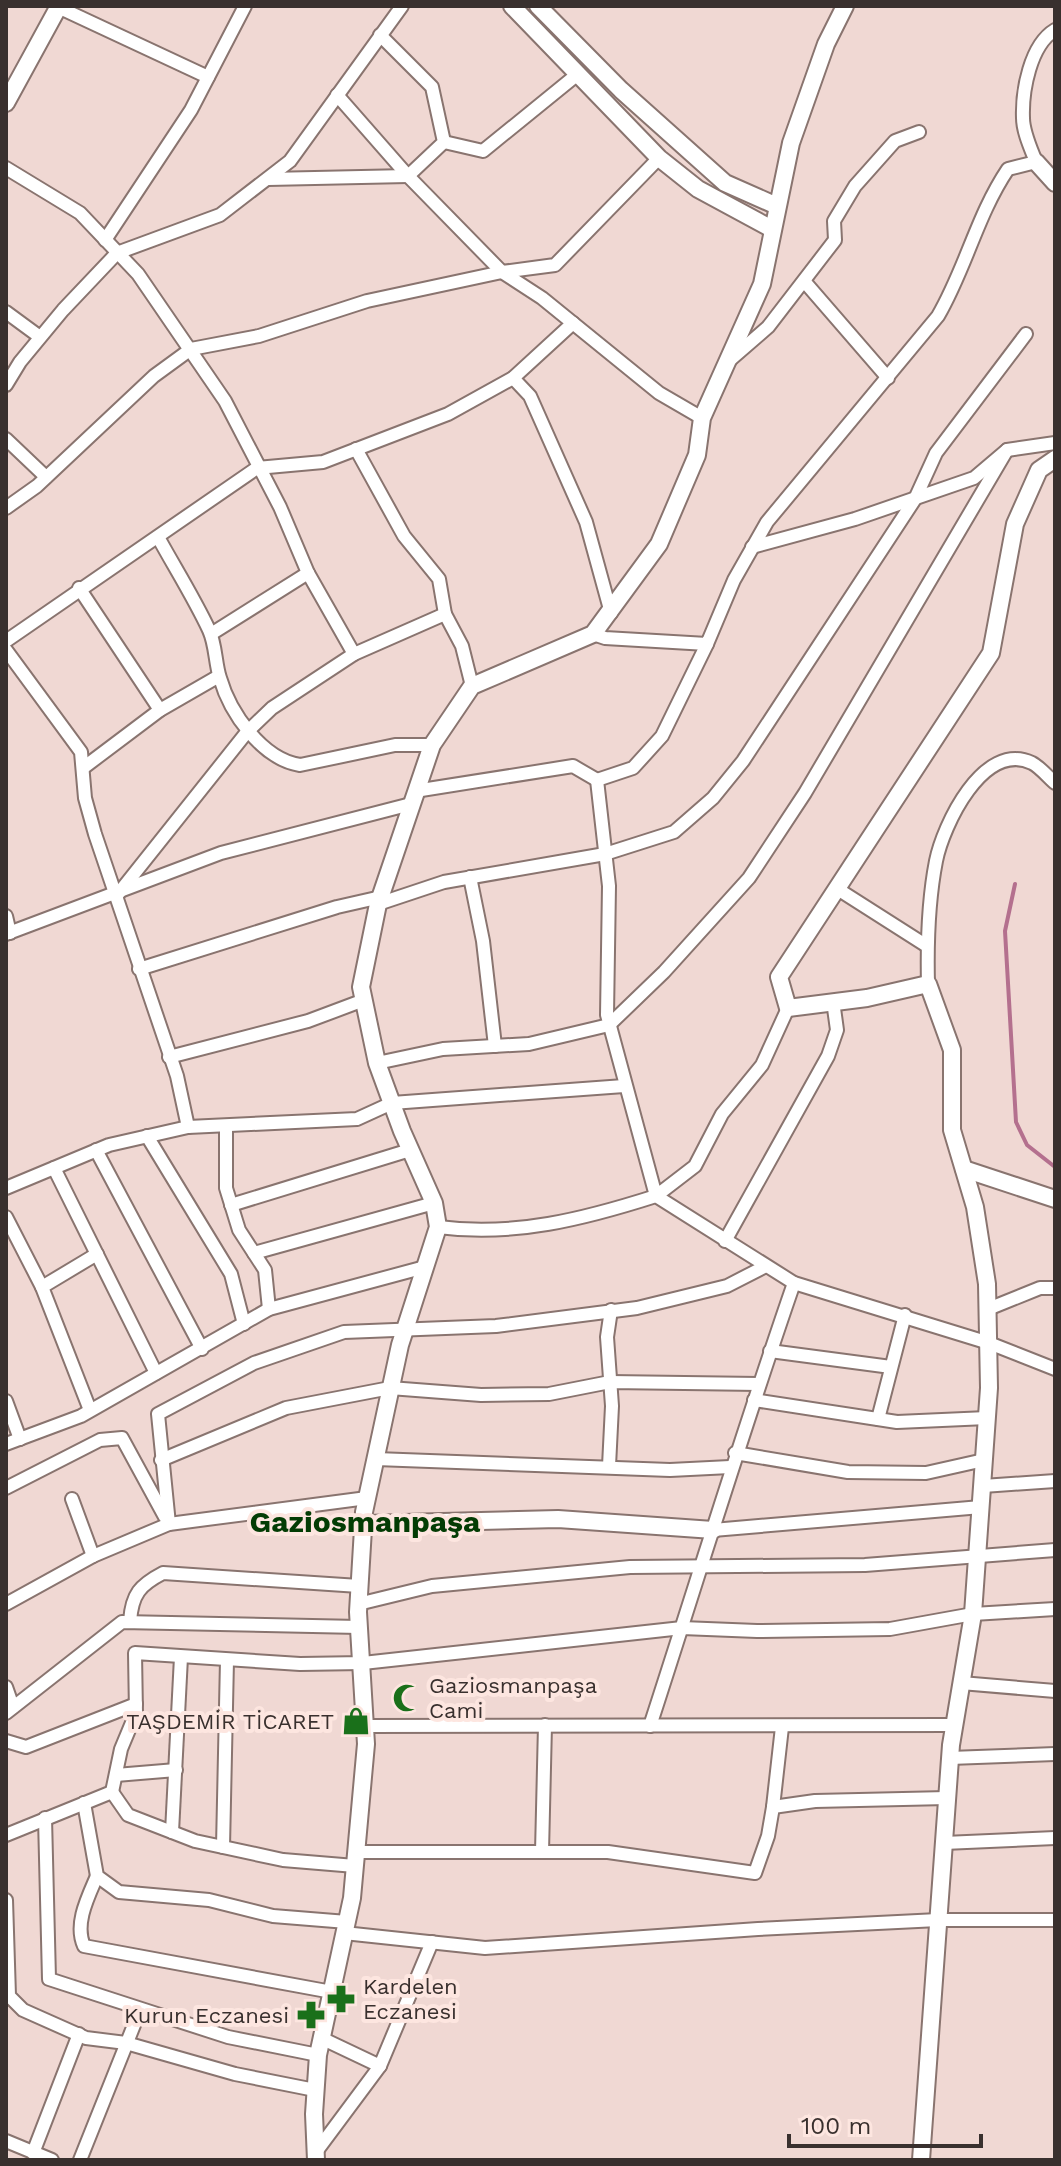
<svg xmlns="http://www.w3.org/2000/svg" width="1061" height="2166" viewBox="0 0 1061 2166" font-family="'Work Sans',sans-serif">
<style>
.lines{fill:none;stroke-linecap:round;stroke-linejoin:round}
.stream{stroke:#b4708e;stroke-width:4}
.street-casing{stroke:#89746f;stroke-width:16}
.secondary-casing{stroke:#89746f;stroke-width:20}
.street{stroke:#fff;stroke-width:12}
.secondary{stroke:#fff;stroke-width:16}
.labels{text-anchor:middle;stroke-width:8;stroke-linejoin:round;paint-order:stroke}
.poi-label{font-size:22px;fill:#39302e;stroke:#fde6e0;text-anchor:start}
.district-label{font-size:30px;font-weight:bold;fill:#033c04;stroke:#fde6e0}
</style>
<rect width="100%" height="100%" fill="#f0d8d3"/>
<g class="lines">
<!-- stream -->
<polyline class="stream" points="1015,884 1005,931 1016,1122 1027,1145 1055,1167"/>
<defs>
<g id="street">
<polyline points="58,7 208,77"/>
<polyline points="337,95 408,176 502,272 542,298 659,393 702,418"/>
<polyline points="444,142 483,151 579,73"/>
<polyline points="6,168 80,213 138,274 225,401 280,507 308,573 354,654"/>
<polyline points="268,179 408,176 444,142 432,87 380,35"/>
<polyline points="105,240 191,110 245,6"/>
<polyline points="804,281 888,378"/>
<polyline points="6,312 40,337"/>
<polyline points="730,360 768,327 835,240 834,221 855,186 895,141 919,132"/>
<polyline points="513,378 530,396 586,522 611,613"/>
<polyline points="6,385 20,362 63,310 117,253 220,215 290,161 402,6"/>
<polyline points="6,439 46,477"/>
<polyline points="356,449 404,536 439,579 445,614 462,646 472,686"/>
<polyline points="6,508 37,486 154,376 191,349 259,336 367,301 502,272 555,265 659,158"/>
<path d="M158,537C175,568 194,598 209,630C216,645 215,663 220,678C230,713 262,759 300,765L395,745H432"/>
<polyline points="752,547 855,519 974,478 1007,450 1055,443"/>
<polyline points="79,588 160,710"/>
<polyline points="211,634 308,573"/>
<path d="M593,634L605,638L707,644L734,580L767,522L938,316C966,268 977,215 1008,169L1036,162C1031,149 1023,132 1023,118C1022,91 1030,45 1055,30"/>
<polyline points="6,641 257,468 323,462 448,414 513,378 573,323"/>
<polyline points="707,644 662,736 633,768 597,780 609,886 607,1015 656,1196 695,1166 722,1114 762,1065 788,1008"/>
<polyline points="6,650 81,752 85,798 95,834 177,1076 188,1127"/>
<polyline points="83,768 160,710 219,676"/>
<polyline points="415,791 573,766 597,780"/>
<polyline points="470,877 483,941 495,1046"/>
<polyline points="836,888 927,946"/>
<polyline points="118,894 247,732 272,708 354,654 445,614"/>
<polyline points="378,904 444,882 605,854 674,832 713,798 743,761 915,499 936,453 1026,334"/>
<polyline points="6,916 10,933 6,931"/>
<polyline points="6,934 221,853 411,804"/>
<polyline points="139,969 337,907 381,897"/>
<path d="M928,984C927,943 928,902 936,861C943,826 983,740 1032,763C1040,767 1048,777 1055,783"/>
<polyline points="169,1057 308,1021 364,1000"/>
<polyline points="377,1063 443,1049 529,1044 609,1025 664,972 749,878 805,793 1007,450"/>
<polyline points="226,1126 226,1188 239,1230 265,1270 269,1309"/>
<polyline points="147,1136 231,1274 244,1324"/>
<polyline points="96,1150 202,1349"/>
<polyline points="54,1168 156,1373"/>
<polyline points="6,1188 109,1145 188,1127 357,1119 392,1103 624,1086"/>
<polyline points="231,1205 410,1150"/>
<polyline points="6,1217 42,1287"/>
<path d="M438,1227C514,1237 584,1219 656,1196L794,1283L989,1343L1055,1369"/>
<polyline points="725,1241 828,1056 837,1030 833,1001"/>
<polyline points="254,1253 434,1203"/>
<polyline points="988,1309 1040,1288 1055,1288"/>
<polyline points="770,1351 891,1367"/>
<polyline points="754,1400 897,1422 987,1418"/>
<polyline points="6,1401 20,1439"/>
<polyline points="90,1410 42,1287 97,1254"/>
<polyline points="878,1419 905,1315"/>
<polyline points="6,1444 81,1416 269,1309 425,1267"/>
<polyline points="735,1453 848,1472 926,1473 984,1460"/>
<polyline points="376,1459 670,1470 730,1467"/>
<polyline points="161,1460 286,1408 390,1388 481,1395 549,1394 610,1382 759,1384"/>
<polyline points="609,1466 612,1406 607,1337 611,1310"/>
<polyline points="983,1486 1055,1481"/>
<polyline points="6,1488 100,1440 122,1438 165,1517"/>
<polyline points="72,1499 93,1556"/>
<polyline points="169,1524 158,1414 254,1363 344,1332 496,1326 637,1308 727,1286 766,1266"/>
<polyline points="713,1530 981,1507"/>
<polyline points="6,1604 93,1556 169,1524 367,1498"/>
<polyline points="358,1604 432,1586 630,1567 865,1565 1055,1550"/>
<path d="M130,1621C132,1594 140,1585 163,1573L359,1586"/>
<polyline points="961,1683 1055,1691"/>
<polyline points="6,1687 13,1707"/>
<polyline points="6,1713 122,1622 359,1627"/>
<polyline points="365,1726 954,1725"/>
<path d="M650,1726C698,1578 743,1430 794,1283"/>
<polyline points="6,1741 26,1747 136,1704"/>
<polyline points="950,1758 1055,1754"/>
<polyline points="116,1775 176,1770"/>
<polyline points="112,1792 121,1749 136,1713 135,1653 300,1664 363,1663 682,1628 757,1631 890,1629 973,1614 1055,1609"/>
<polyline points="84,1803 97,1876 119,1892 209,1900 273,1916 347,1922"/>
<polyline points="773,1807 782,1727"/>
<polyline points="45,1818 49,1979 228,2037 318,2055"/>
<polyline points="172,1832 181,1657"/>
<polyline points="6,1835 112,1792 128,1815 195,1841 283,1860 355,1866"/>
<polyline points="944,1843 1055,1838"/>
<polyline points="223,1847 227,1660"/>
<polyline points="356,1852 608,1852 755,1873 768,1836 773,1807 815,1801 947,1798"/>
<polyline points="542,1852 545,1725"/>
<path d="M97,1876C88,1897 74,1924 84,1946L332,1992"/>
<polyline points="6,1900 9,1996 23,2010 86,2038 126,2043 235,2074 315,2090"/>
<polyline points="344,1933 485,1948 758,1929 938,1920 1055,1920"/>
<polyline points="321,2038 380,2066 432,1942"/>
<polyline points="6,2141 52,2160"/>
<polyline points="316,2152 380,2066"/>
<polyline points="33,2153 79,2034"/>
<polyline points="80,2160 140,2010"/>
</g>
<g id="secondary">
<polyline points="512,6 659,158 698,189 772,229"/>
<polyline points="538,6 621,90 725,183 777,206"/>
<polyline points="6,103 59,6"/>
<polyline points="1036,162 1055,183"/>
<polyline points="964,1169 1055,1199"/>
<polyline points="364,1524 558,1519 713,1530"/>
<polyline points="316,2160 314,2114 318,2055 352,1898 366,1744 358,1612 364,1512 400,1345 438,1227 434,1203 402,1131 377,1063 361,987 378,904 432,745 472,686 593,634 659,544 697,455 702,418 762,284 791,143 826,44 845,6"/>
<polyline points="921,2160 951,1745 973,1614 989,1388 987,1284 975,1207 952,1130 952,1050 928,984 867,998 788,1008 779,977 991,653 1015,524 1039,470 1055,459"/>
</g>
</defs>
<!-- street casing -->
<use href="#street" class="street-casing"/>
<!-- secondary casing -->
<use href="#secondary" class="secondary-casing"/>
<!-- street -->
<use href="#street" class="street"/>
<!-- secondary -->
<use href="#secondary" class="secondary"/>
</g>
<!-- icons -->
<defs>
<symbol id="mosque-bare" viewBox="-9 -9 18 18"><path d="M3.5-4.9A6 6 0 1 0 3.5 4.9A5 5 0 1 1 3.5-4.9Z" fill="#1a701a" stroke="#fde6e0" stroke-width="2.5" paint-order="stroke"/></symbol>
<symbol id="shop-bare" viewBox="-9 -9 18 18"><path d="M-5-2.5h2.3a2.7 3.5 0 0 1 5.4 0H5L5.5 6h-11ZM-1.5-2.5h3a1.5 2.3 0 0 0-3 0Z" fill="#1a701a" stroke="#fde6e0" stroke-width="2.5" paint-order="stroke"/></symbol>
<symbol id="pharmacy-bare" viewBox="-9 -9 18 18"><path d="M-2-6h4v4h4v4h-4v4h-4v-4h-4v-4h4Z" fill="#1a701a" stroke="#fde6e0" stroke-width="2.5" paint-order="stroke"/></symbol>
</defs>
<g fill-rule="evenodd">
<use href="#mosque-bare" x="387" y="1678" width="40" height="40"/>
<use href="#shop-bare" x="336" y="1701" width="40" height="40"/>
<use href="#pharmacy-bare" x="321" y="1979" width="40" height="40"/>
<use href="#pharmacy-bare" x="291" y="1995" width="40" height="40"/>
</g>
<g class="labels">
<!-- poi labels -->
<g class="poi-label">
<text x="429" y="1693">Gaziosmanpaşa<tspan x="429" dy="25">Cami</tspan></text>
<text x="334" y="1729" text-anchor="end">TAŞDEMİR TİCARET</text>
<text x="363" y="1994">Kardelen<tspan x="363" dy="25">Eczanesi</tspan></text>
<text x="289" y="2023" text-anchor="end">Kurun Eczanesi</text>
</g>
<!-- district labels -->
<g class="district-label">
<text x="365" y="1532">Gaziosmanpaşa</text>
</g>
</g>
<!-- border -->
<rect width="1061" height="2166" fill="none" stroke="#39302e" stroke-width="16"/>
<!-- scale -->
<path d="M789 2134v12h192v-12" fill="none" stroke="#39302e" stroke-width="4"/>
<text x="801" y="2134" font-size="24" fill="#39302e" stroke="#fde6e0" stroke-width="6" paint-order="stroke">100 m</text>
</svg>
